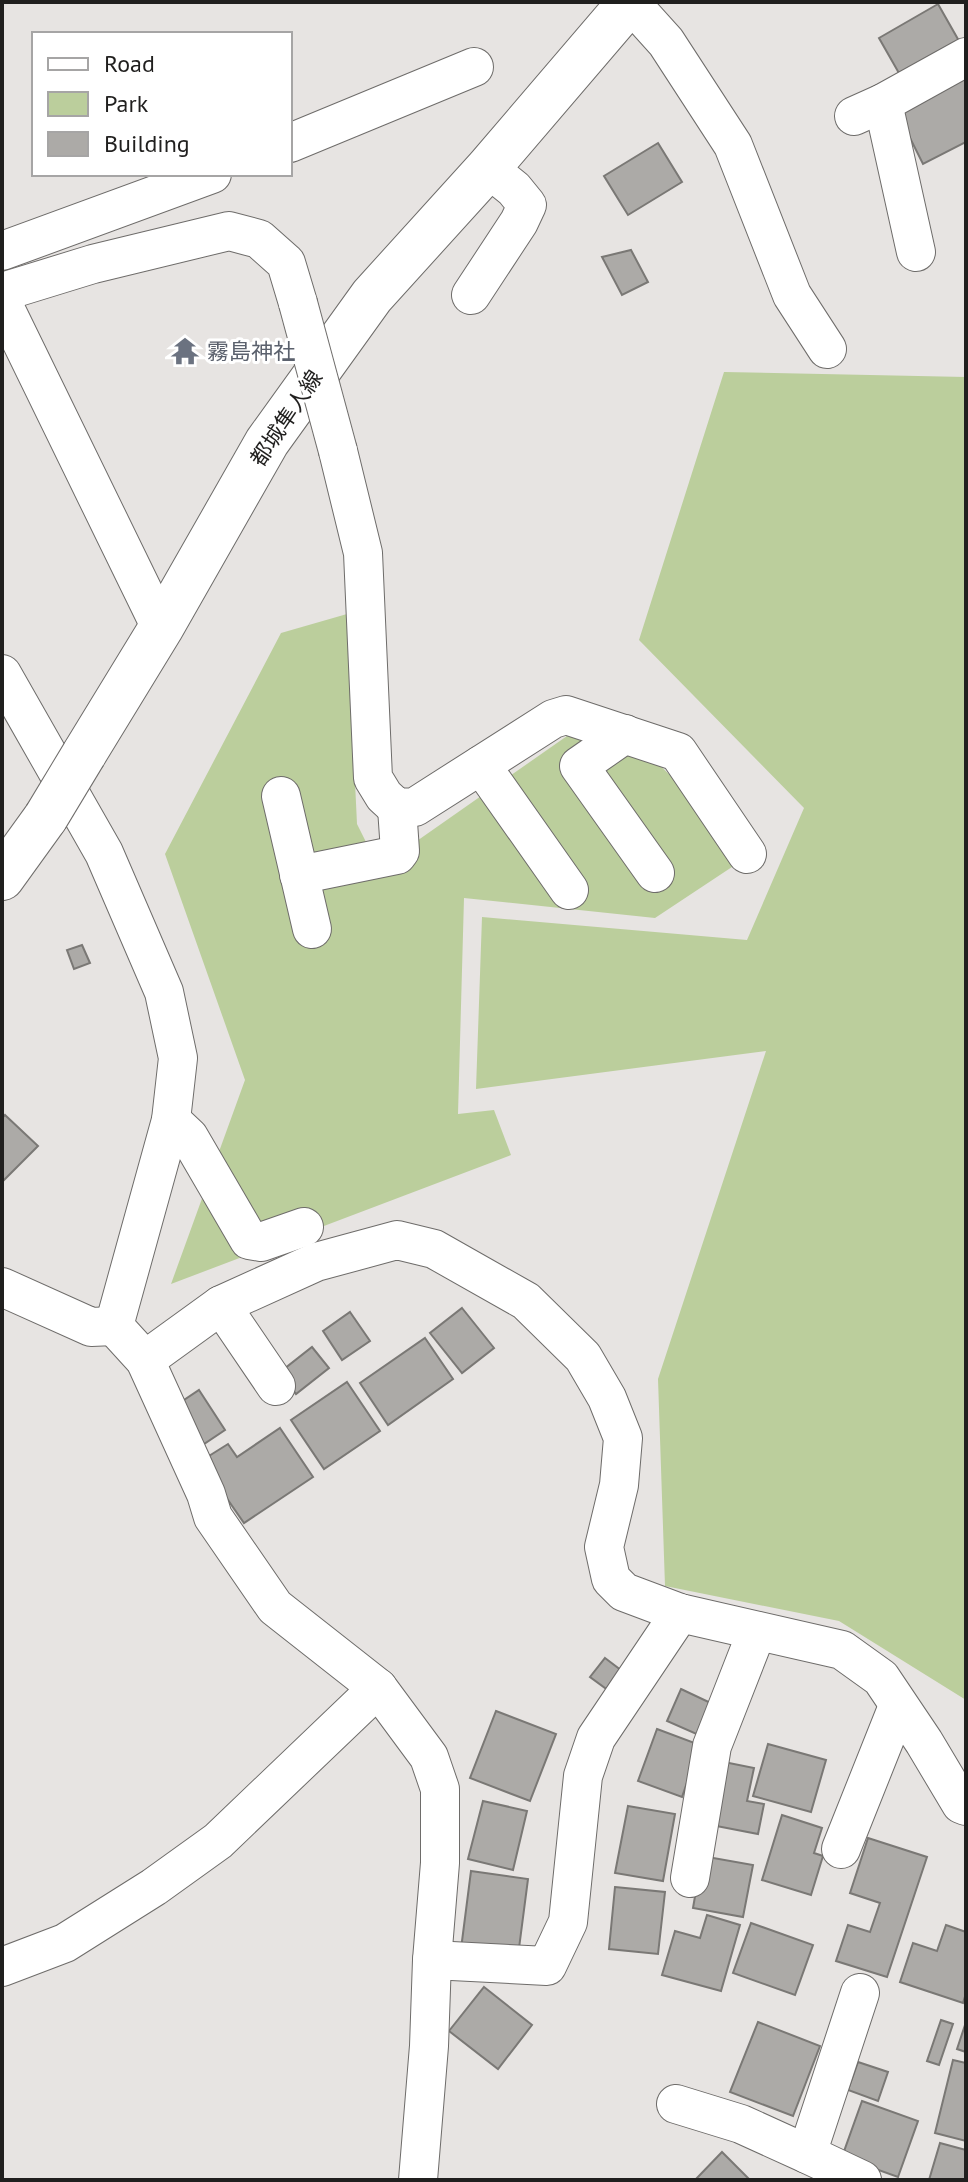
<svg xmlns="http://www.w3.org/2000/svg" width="968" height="2182" viewBox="0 0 968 2182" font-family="'PT Sans','Noto Sans JP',sans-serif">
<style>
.green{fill:#bbce9c}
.building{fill:#acaaa7;stroke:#7a7875;stroke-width:2}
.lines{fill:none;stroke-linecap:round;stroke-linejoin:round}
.minor-casing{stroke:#6e6c6a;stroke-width:40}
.major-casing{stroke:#6e6c6a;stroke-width:46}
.minor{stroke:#fff;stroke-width:38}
.major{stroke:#fff;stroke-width:44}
.minor-bridge-casing{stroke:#6e6c6a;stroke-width:40;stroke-linecap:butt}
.major-bridge-casing{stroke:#6e6c6a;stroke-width:46;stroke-linecap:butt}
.minor-bridge{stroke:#fff;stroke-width:38}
.major-bridge{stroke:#fff;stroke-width:44}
.labels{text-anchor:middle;stroke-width:6;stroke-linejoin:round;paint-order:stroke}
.worship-label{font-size:22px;fill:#5b616d;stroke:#fff;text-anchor:start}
.street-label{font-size:22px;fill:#201f1e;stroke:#fff}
</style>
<rect width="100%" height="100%" fill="#e7e4e2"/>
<!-- green -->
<g class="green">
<polygon points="724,372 966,377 966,1700 839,1621 665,1586 658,1379 766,1051 476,1089 482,917 747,940 804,808 639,640"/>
<polygon points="347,614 357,824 369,848 404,850 567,736 652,758 690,794 735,865 655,918 464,898 458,1114 494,1110 511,1155 171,1284 245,1080 165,854 281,633"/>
</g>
<!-- building -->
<g class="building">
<polygon points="938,4 959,41 900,75 879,38"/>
<polygon points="966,72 966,142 923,164 895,108"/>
<polygon points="658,143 682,182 628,215 604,176"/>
<polygon points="631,250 648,282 622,295 602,257"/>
<polygon points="82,945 90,963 74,969 67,950"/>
<polygon points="5,1115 38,1146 2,1182 2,1118"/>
<polygon points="462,1308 494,1348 462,1373 430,1333"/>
<polygon points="350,1312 370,1341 342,1360 323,1331"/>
<polygon points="425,1338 453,1379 388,1425 360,1383"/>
<polygon points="312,1347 329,1368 296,1394 279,1373"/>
<polygon points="347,1382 380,1431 324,1469 291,1420"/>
<polygon points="199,1390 225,1430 198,1448 172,1408"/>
<polygon points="280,1428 313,1477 244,1523 201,1461 228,1444 237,1457"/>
<polygon points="605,1658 630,1677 616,1696 590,1677"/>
<polygon points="681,1689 715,1705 701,1736 667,1721"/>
<polygon points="496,1711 556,1734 530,1801 470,1778"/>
<polygon points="657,1729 700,1745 682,1797 638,1781"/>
<polygon points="768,1744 826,1760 811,1812 753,1796"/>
<polygon points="719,1761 754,1768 747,1801 764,1804 758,1834 706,1824"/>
<polygon points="483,1801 527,1811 513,1870 468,1859"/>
<polygon points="628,1806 675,1814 663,1881 615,1873"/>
<polygon points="782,1815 822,1828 814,1853 823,1856 811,1895 762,1880"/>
<polygon points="868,1838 927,1857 887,1977 836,1961 848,1925 870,1932 880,1903 850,1893"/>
<polygon points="702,1856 753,1865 743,1917 693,1908"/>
<polygon points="471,1871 528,1879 518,1956 461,1949"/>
<polygon points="615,1887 665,1892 658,1954 609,1949"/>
<polygon points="707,1915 740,1925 721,1991 662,1975 675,1931 700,1938"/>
<polygon points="751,1923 813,1945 795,1995 733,1973"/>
<polygon points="946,1925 966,1932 966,1993 963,2003 900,1982 913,1943 937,1951"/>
<polygon points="484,1987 532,2025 498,2069 449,2031"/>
<polygon points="941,2020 953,2024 939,2065 927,2061"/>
<polygon points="758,2022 820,2046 793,2116 730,2092"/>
<polygon points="966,2022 966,2052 957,2049"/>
<polygon points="953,2060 966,2063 966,2141 935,2133"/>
<polygon points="858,2062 888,2072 878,2101 848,2090"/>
<polygon points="862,2101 918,2121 898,2177 842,2157"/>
<polygon points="940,2143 966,2150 966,2180 929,2180"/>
<polygon points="722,2152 750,2180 695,2180"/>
</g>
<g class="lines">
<defs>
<g id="minor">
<polyline points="630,2 666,42 733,145 792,295 827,349"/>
<polyline points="883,103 916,252"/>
<polyline points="854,116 883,103 966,57"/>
<polyline points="290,143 474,67"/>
<polyline points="2,251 212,174"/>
<polyline points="2,292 93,264 229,231 259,239 286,263 298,303"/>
<polyline points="471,295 519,222 527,205 514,189 488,168"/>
<polyline points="2,302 161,628"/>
<polyline points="338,451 363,553 373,778 384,796 397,808 415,807 553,719 566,715 678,752 747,854"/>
<polyline points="2,674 104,853 164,992 178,1058 171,1120 114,1326 145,1360 206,1494 213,1517 275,1607 378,1688 429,1757 440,1789 440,1863 432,1960 429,2046 418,2180"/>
<polyline points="625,734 579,766 655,873"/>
<polyline points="481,765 569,890"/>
<polyline points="281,796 312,929"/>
<polyline points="299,875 397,855 400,851 397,808"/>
<polyline points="171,1120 189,1137 249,1240 261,1242 304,1227"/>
<polyline points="2,1287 91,1327 114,1326"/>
<polyline points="221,1305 276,1386"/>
<polyline points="145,1360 221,1305 316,1262 397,1240 434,1249 526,1301 583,1357 607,1398 623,1438 619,1485 604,1547 611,1579 624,1592 680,1613 842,1650 881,1678 924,1742 961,1804 966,1806"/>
<polyline points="841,1849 898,1706"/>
<polyline points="690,1878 712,1746 757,1631"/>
<polyline points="432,1960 547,1966 568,1922 583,1776 596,1738 680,1613"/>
<polyline points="2,1967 65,1943 154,1887 218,1841 378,1688"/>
<polyline points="860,1993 807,2154 862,2180"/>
<polyline points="676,2104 741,2124 807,2154"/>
</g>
<g id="major">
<polyline points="84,754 161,628 267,442 372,296 488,168 630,2"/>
<polyline points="2,878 46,817"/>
</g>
</defs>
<!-- minor casing -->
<use href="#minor" class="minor-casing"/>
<!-- major casing -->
<use href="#major" class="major-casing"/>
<!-- minor -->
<use href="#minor" class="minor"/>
<!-- major -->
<use href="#major" class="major"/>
<defs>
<polyline id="minor-bridge" points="298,303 338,451"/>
<polyline id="major-bridge" points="46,817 84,754"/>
</defs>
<!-- minor-bridge casing -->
<use href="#minor-bridge" class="minor-bridge-casing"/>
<!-- major-bridge casing -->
<use href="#major-bridge" class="major-bridge-casing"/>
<!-- minor-bridge -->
<use href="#minor-bridge" class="minor-bridge"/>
<!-- major-bridge -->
<use href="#major-bridge" class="major-bridge"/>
</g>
<!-- icons -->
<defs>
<symbol id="temple-bare" viewBox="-9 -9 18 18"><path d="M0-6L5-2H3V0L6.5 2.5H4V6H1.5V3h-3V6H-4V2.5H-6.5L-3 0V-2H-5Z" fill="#6b7280" stroke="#fff" stroke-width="2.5" paint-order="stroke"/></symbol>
</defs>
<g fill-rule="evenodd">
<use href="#temple-bare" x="165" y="331" width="40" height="40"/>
</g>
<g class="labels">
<!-- worship labels -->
<g class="worship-label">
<text x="207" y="359">霧島神社</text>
</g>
<!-- street labels -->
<g class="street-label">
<text transform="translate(286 418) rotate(-56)" y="8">都城隼人線</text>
</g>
</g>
<!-- border -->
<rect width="968" height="2182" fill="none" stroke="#201f1e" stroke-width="8"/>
<!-- legend -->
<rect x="32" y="32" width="260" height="144" fill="#ffffff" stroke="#a6a5a5" stroke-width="2"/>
<rect x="48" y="58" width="40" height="12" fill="#ffffff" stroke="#a6a5a5" stroke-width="2"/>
<text x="104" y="72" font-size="24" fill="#201f1e">Road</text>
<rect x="48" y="92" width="40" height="24" fill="#bbce9c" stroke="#a6a5a5" stroke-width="2"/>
<text x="104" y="112" font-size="24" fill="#201f1e">Park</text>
<rect x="48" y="132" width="40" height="24" fill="#acaaa7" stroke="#a6a5a5" stroke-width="2"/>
<text x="104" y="152" font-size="24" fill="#201f1e">Building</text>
</svg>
